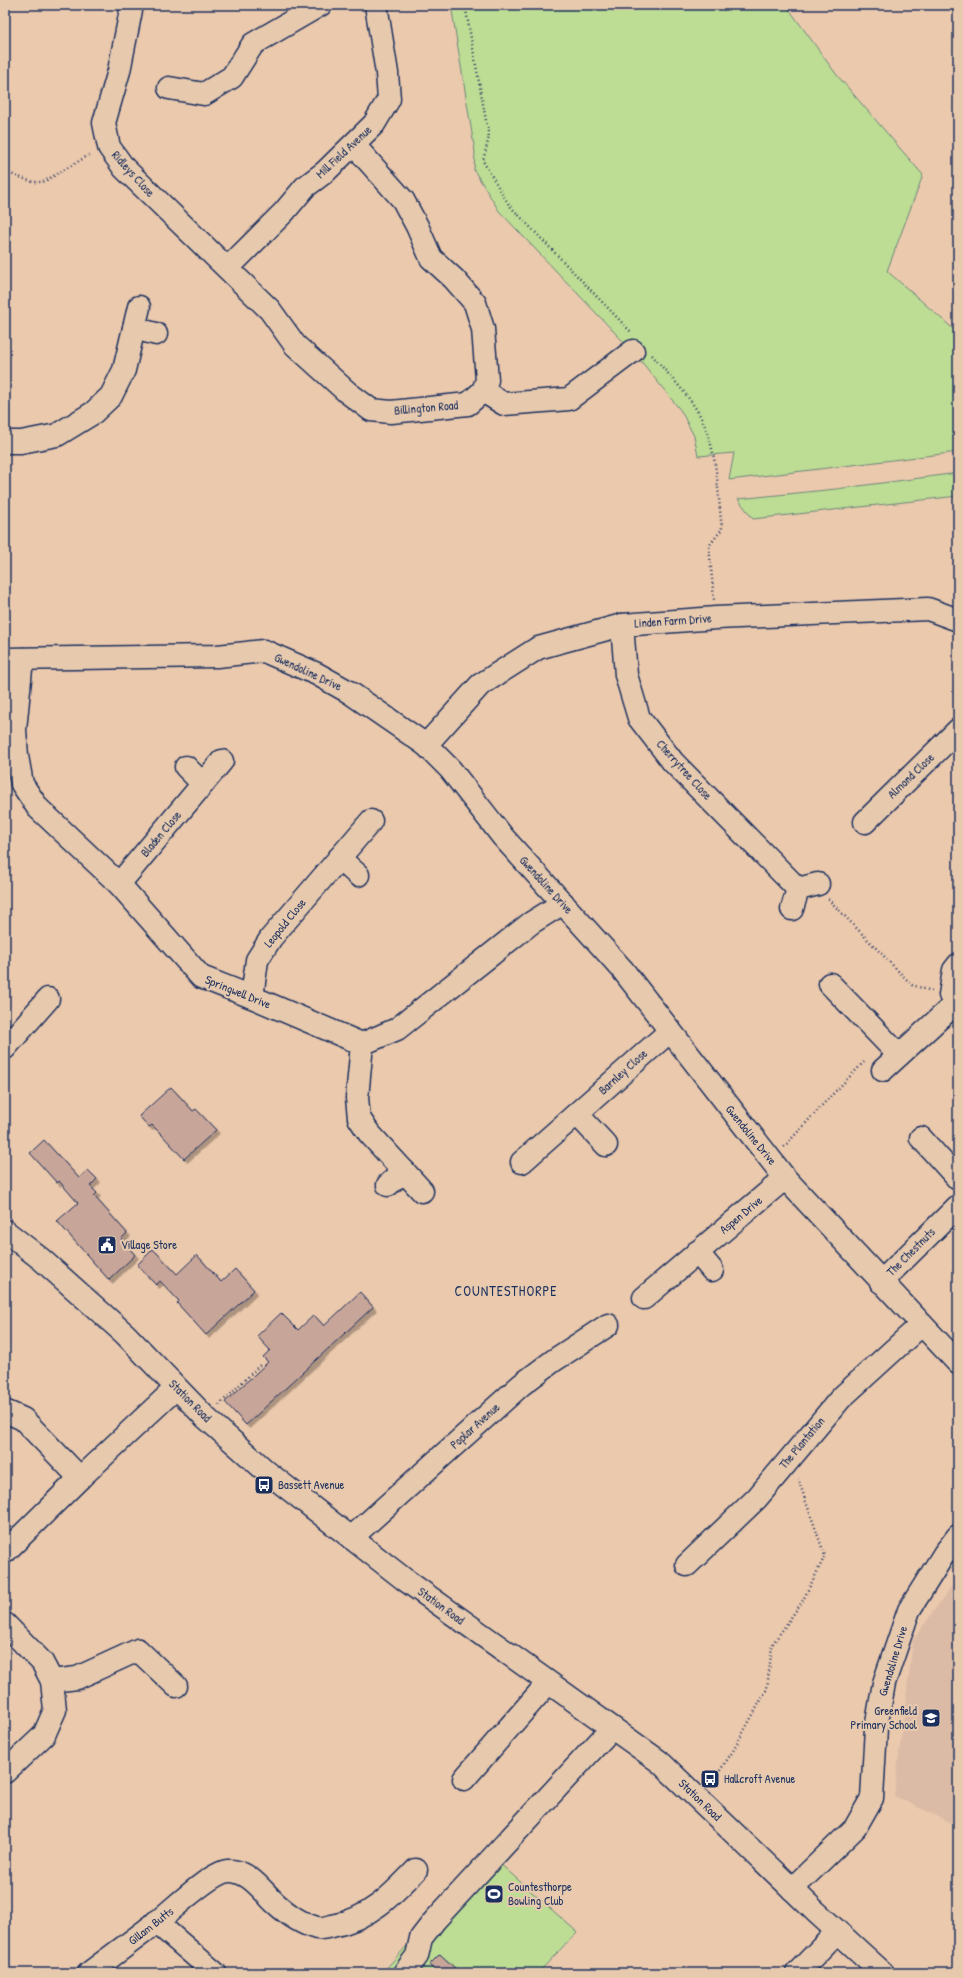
<svg xmlns="http://www.w3.org/2000/svg" width="963" height="1978" viewBox="0 0 963 1978" font-family="'Patrick Hand',sans-serif">
<style>
.built{fill:#dcbba6}
.green{fill:#bddc94;stroke:#6c8679}
.building{fill:#c8a599;stroke:#1b2f5e;filter:url(#shadow)}
.lines{fill:none;stroke-linecap:round;stroke-linejoin:round}
.minor-casing{stroke:#1b2f5e;stroke-width:25}
.path{stroke:#1b2f5e;stroke-width:2.5;stroke-dasharray:1 3;stroke-linecap:butt}
.minor{stroke:#e7caae;stroke-width:22}
.labels{text-anchor:middle;stroke-width:4;stroke-linejoin:round;paint-order:stroke}
.street-label{font-size:12px;fill:#1b2f5e;stroke:#e7caae}
.poi-label{font-size:12px;fill:#1b2f5e;stroke:#e7caae;text-anchor:start}
.quarter-label{font-size:14px;letter-spacing:1px;fill:#1b2f5e;stroke:#e7caae}
</style>
<defs>
<filter id="shadow"><feDropShadow dx="3.5" dy="3.5" stdDeviation="0" flood-color="#0004"/></filter>
</defs>
<rect width="100%" height="100%" fill="#ebc9ad"/>
<filter id="ink" filterUnits="userSpaceOnUse"><feTurbulence type="fractalNoise" baseFrequency=".025" numOctaves="2"/><feDisplacementMap in="SourceGraphic" scale="8" xChannelSelector="R" yChannelSelector="G"/><feConvolveMatrix kernelMatrix="1 2 1 2 8 2 1 2 1" color-interpolation-filters="sRGB"/></filter>
<g filter="url(#ink)">
<!-- built -->
<polygon class="built" points="958,1577 958,1826 894,1796 913,1640"/>
<!-- green -->
<g class="green">
<polygon points="451,5 786,5 836,74 923,175 887,271 958,333 958,452 729,480 734,453 698,456 694,436 681,411 637,356 499,211 474,170 475,152"/>
<polygon points="958,473 958,496 753,519 738,499 836,489"/>
<polygon points="490,1855 577,1932 538,1973 382,1973"/>
</g>
<!-- building -->
<g class="building">
<polygon points="171,1087 193,1111 196,1109 216,1130 184,1159 162,1135 152,1125 149,1127 139,1116"/>
<polygon points="44,1140 79,1178 88,1170 97,1179 90,1186 97,1193 94,1196 127,1233 121,1239 135,1255 109,1280 57,1221 78,1203 59,1181 57,1183 30,1153"/>
<polygon points="153,1249 177,1274 197,1255 221,1282 235,1269 254,1290 206,1335 177,1303 179,1301 160,1281 156,1285 137,1265"/>
<polygon points="360,1292 373,1307 246,1425 225,1402 268,1362 263,1357 270,1350 257,1336 281,1313 298,1330 314,1315 324,1326"/>
<polygon points="440,1954 460,1973 438,1973 429,1965"/>
</g>
<g class="lines">
<defs>
<g id="minor">
<polyline points="132,5 119,71 104,123 109,147 124,168 270,310 295,345 347,392 371,410 391,412 468,404 483,391 487,380 483,329 475,303 454,279 431,258 417,226 403,200 354,145"/>
<polyline points="169,88 204,94 232,77 253,44 320,5"/>
<polyline points="228,268 284,212 305,187 325,172 374,124 389,99 387,73 376,5"/>
<polyline points="134,328 156,334"/>
<polyline points="483,391 504,404 569,399 633,351"/>
<polyline points="5,442 21,442 57,435 93,413 111,396 124,370 139,307"/>
<polyline points="622,625 626,675 639,718 673,762 798,889"/>
<polyline points="5,659 217,656 264,651 317,674 349,692 426,745 450,769 503,837 622,969 785,1178 958,1363"/>
<polyline points="22,659 15,730 17,756 22,784 38,808 119,884 201,977 252,997 362,1044 397,1029 531,923 563,903"/>
<polyline points="426,745 480,685 538,648 622,625 716,618 928,609 958,620"/>
<polyline points="186,767 203,784"/>
<polyline points="865,822 958,730"/>
<polyline points="339,858 358,875"/>
<polyline points="119,884 222,761"/>
<polyline points="792,909 798,889 818,884"/>
<polyline points="958,965 954,970 950,995 958,1010"/>
<polyline points="830,984 899,1055"/>
<polyline points="252,997 257,960 271,938 371,821"/>
<polyline points="362,1044 357,1098 359,1118 369,1133 422,1191"/>
<polyline points="5,1048 48,999"/>
<polyline points="883,1070 955,1004"/>
<polyline points="577,1114 606,1145"/>
<polyline points="921,1138 958,1179"/>
<polyline points="522,1162 670,1031"/>
<polyline points="388,1185 404,1171"/>
<polyline points="5,1231 41,1259 125,1334 206,1418 267,1472 404,1579 660,1762 815,1911 883,1973"/>
<polyline points="697,1252 712,1270"/>
<polyline points="881,1282 958,1206"/>
<polyline points="644,1298 785,1178"/>
<polyline points="5,1413 7,1412 23,1419 80,1478"/>
<polyline points="351,1538 521,1385 553,1361 608,1325"/>
<polyline points="5,1552 80,1478 176,1388"/>
<polyline points="687,1565 757,1498 841,1398 921,1325"/>
<polyline points="5,1624 42,1662 52,1681 55,1710 44,1735 5,1772"/>
<polyline points="52,1681 77,1678 138,1650 176,1686"/>
<polyline points="464,1779 548,1683"/>
<polyline points="792,1889 855,1828 872,1798 876,1728 884,1683 909,1610 944,1554 958,1536"/>
<polyline points="156,1922 215,1973"/>
<path d="M89,1973C112,1956 135,1939 157,1922C172,1910 210,1873 228,1871C248,1870 261,1889 274,1902C286,1913 301,1924 317,1928C322,1929 328,1927 332,1926C369,1919 391,1896 416,1870"/>
<polyline points="404,1973 417,1956 421,1938 435,1920 612,1728"/>
<polyline points="797,1973 837,1932"/>
</g>
</defs>
<!-- minor casing -->
<use href="#minor" class="minor-casing"/>
<!-- path -->
<g class="path">
<polyline points="465,5 489,137 483,161 509,205 631,332"/>
<polyline points="5,172 33,182 43,182 91,154"/>
<path d="M652,355C671,378 696,401 706,429C718,460 718,497 722,529L709,546L714,600"/>
<polyline points="828,899 912,985 932,991"/>
<polyline points="784,1147 827,1100 864,1062"/>
<polyline points="219,1405 261,1364"/>
<polyline points="711,1784 733,1751 767,1689 772,1645 802,1602 825,1556 798,1479"/>
</g>
<!-- minor -->
<use href="#minor" class="minor"/>
</g>
</g>
<!-- icons -->
<defs>
<symbol id="civic-square" viewBox="-11 -11 22 22"><rect x="-9" y="-9" width="18" height="18" rx="4" fill="#1b2f5e" stroke="#e7caae"/><path d="M-.6-6.5H3V-4.5H.6V-3L4-1V1h2V6H-6V1h2V-1L-.6-3ZM-1.2 2.5V6h2.4V2.5Z" fill="#fff"/></symbol>
<symbol id="bus-square" viewBox="-11 -11 22 22"><rect x="-9" y="-9" width="18" height="18" rx="4" fill="#1b2f5e" stroke="#e7caae"/><path d="M-5-6H5V4H4V6H2V4H-2V6H-4V4H-5ZM-3.5-4V0h7V-4ZM-3.5 1.2v1.5H-2V1.2ZM2 1.2v1.5H3.5V1.2Z" fill="#fff"/></symbol>
<symbol id="school-square" viewBox="-11 -11 22 22"><rect x="-9" y="-9" width="18" height="18" rx="4" fill="#1b2f5e" stroke="#e7caae"/><path d="M0-5L7-2L0 1L-7-2ZM-4 1L0 2.5L4 1V4Q0 6-4 4Z" fill="#fff"/></symbol>
<symbol id="stadium-square" viewBox="-11 -11 22 22"><rect x="-9" y="-9" width="18" height="18" rx="4" fill="#1b2f5e" stroke="#e7caae"/><path d="M0-5a6.5 5 0 1 0 0 10a6.5 5 0 1 0 0-10ZM-3.5-1.8h7v3.6h-7Z" fill="#fff"/></symbol>
</defs>
<g fill-rule="evenodd">
<use href="#civic-square" x="96" y="1234" width="22" height="22"/>
<use href="#bus-square" x="253" y="1474" width="22" height="22"/>
<use href="#school-square" x="920" y="1707" width="22" height="22"/>
<use href="#bus-square" x="699" y="1768" width="22" height="22"/>
<use href="#stadium-square" x="483" y="1883" width="22" height="22"/>
</g>
<g class="labels">
<!-- street labels -->
<g class="street-label">
<text transform="translate(344 152) rotate(-43)" y="4">Mill Field Avenue</text>
<text transform="translate(133 174) rotate(48)" y="4">Ridleys Close</text>
<text transform="translate(426 408) rotate(-5)" y="4">Billington Road</text>
<text transform="translate(673 621) rotate(-4)" y="4">Linden Farm Drive</text>
<text transform="translate(308 672) rotate(25)" y="4">Gwendoline Drive</text>
<text transform="translate(684 770) rotate(48)" y="4">Cherrytree Close</text>
<text transform="translate(911 776) rotate(-44)" y="4">Almond Close</text>
<text transform="translate(161 834) rotate(-50)" y="4">Bladen Close</text>
<text transform="translate(546 885) rotate(48)" y="4">Gwendoline Drive</text>
<text transform="translate(285 923) rotate(-51)" y="4">Leopold Close</text>
<text transform="translate(238 992) rotate(22)" y="4">Springwell Drive</text>
<text transform="translate(623 1072) rotate(-42)" y="4">Barnley Close</text>
<text transform="translate(751 1135) rotate(51)" y="4">Gwendoline Drive</text>
<text transform="translate(741 1215) rotate(-40)" y="4">Aspen Drive</text>
<text transform="translate(911 1252) rotate(-45)" y="4">The Chestnuts</text>
<text transform="translate(190 1401) rotate(45)" y="4">Station Road</text>
<text transform="translate(475 1426) rotate(-42)" y="4">Poplar Avenue</text>
<text transform="translate(802 1443) rotate(-50)" y="4">The Plantation</text>
<text transform="translate(441 1606) rotate(36)" y="4">Station Road</text>
<text transform="translate(893 1661) rotate(-73)" y="4">Gwendoline Drive</text>
<text transform="translate(700 1800) rotate(44)" y="4">Station Road</text>
<text transform="translate(151 1926) rotate(-38)" y="4">Gillam Butts</text>
</g>
<!-- poi labels -->
<g class="poi-label">
<text x="121" y="1249">Village Store</text>
<text x="278" y="1489">Bassett Avenue</text>
<text x="917" y="1715" text-anchor="end">Greenfield<tspan x="917" dy="14">Primary School</tspan></text>
<text x="724" y="1783">Hallcroft Avenue</text>
<text x="508" y="1891">Countesthorpe<tspan x="508" dy="14">Bowling Club</tspan></text>
</g>
<!-- quarter labels -->
<g class="quarter-label">
<text x="506" y="1296">COUNTESTHORPE</text>
</g>
</g>
<!-- margin -->
<rect width="963" height="1978" fill="none" stroke="#e7caae" stroke-width="20"/>
<rect x="10" y="10" width="943" height="1958" fill="none" stroke="#1b2f5e" stroke-width="1.5" filter="url(#ink)"/>
</svg>
